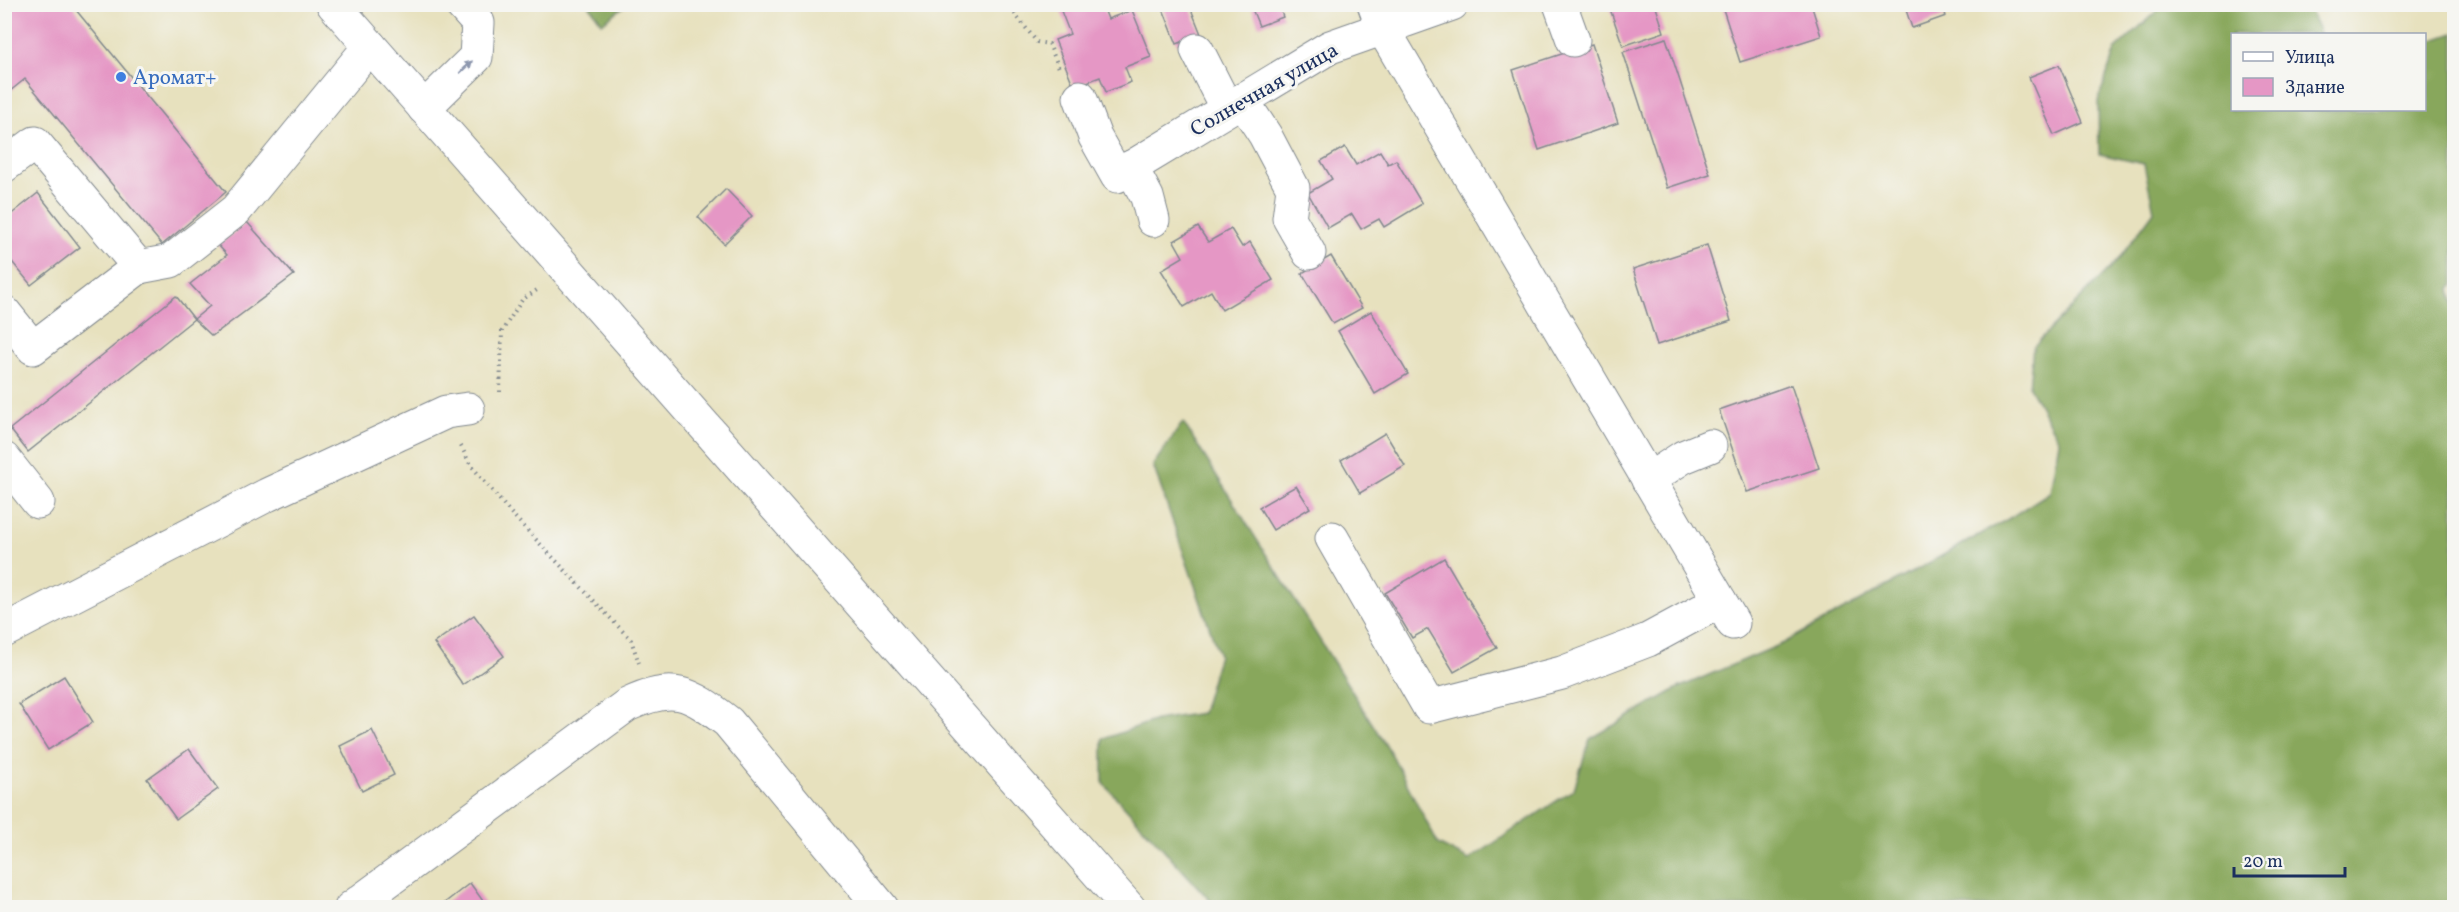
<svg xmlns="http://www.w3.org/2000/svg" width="2459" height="912" viewBox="0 0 2459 912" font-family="Vollkorn,serif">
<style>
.forest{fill:#88a75b;stroke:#526b5c;stroke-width:1.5}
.building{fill:#e597c5}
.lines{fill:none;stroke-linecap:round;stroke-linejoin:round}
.minor-casing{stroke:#81888e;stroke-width:35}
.major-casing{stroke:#81888e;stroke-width:35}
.path{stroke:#81888e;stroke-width:4;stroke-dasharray:1.5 4.5;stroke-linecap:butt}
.minor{stroke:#fff;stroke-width:33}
.major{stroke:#fff;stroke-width:33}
.oneway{fill:#8d97ae}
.shop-dot{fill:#3f7fe0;stroke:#f6f6f2;stroke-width:2}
.labels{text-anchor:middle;stroke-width:6;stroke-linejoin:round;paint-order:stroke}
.shop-label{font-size:21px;fill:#366cbe;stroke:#f6f6f2;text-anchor:start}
.street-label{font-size:21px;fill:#1b2f5e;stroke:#f6f6f2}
</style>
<rect width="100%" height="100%" fill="#f6f6f2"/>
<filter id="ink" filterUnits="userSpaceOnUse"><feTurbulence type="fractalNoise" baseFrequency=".0167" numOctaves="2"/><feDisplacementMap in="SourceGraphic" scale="12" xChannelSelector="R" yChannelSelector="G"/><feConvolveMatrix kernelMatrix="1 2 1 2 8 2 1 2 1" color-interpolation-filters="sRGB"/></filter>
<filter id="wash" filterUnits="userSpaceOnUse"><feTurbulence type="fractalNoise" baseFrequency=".008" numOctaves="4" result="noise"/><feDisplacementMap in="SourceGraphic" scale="24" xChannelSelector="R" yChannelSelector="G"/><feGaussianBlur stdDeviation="1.35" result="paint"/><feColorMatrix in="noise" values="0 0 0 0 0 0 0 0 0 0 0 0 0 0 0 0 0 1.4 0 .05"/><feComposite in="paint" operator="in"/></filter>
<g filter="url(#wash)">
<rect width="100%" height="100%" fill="#e7e1be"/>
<!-- forest -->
<g class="forest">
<polygon points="589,5 626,5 602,23"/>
<polygon points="2163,5 2307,5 2321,34 2232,34 2232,110 2424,110 2425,43 2454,33 2454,285 2450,289 2454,306 2454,907 1216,907 1103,783 1103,739 1156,720 1202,713 1219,655 1153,465 1183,422 1392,755 1438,844 1469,860 1574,789 1590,739 1678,688 1784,643 2008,519 2050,492 2059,441 2029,387 2033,347 2118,260 2154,211 2144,164 2099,154 2098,101 2115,50"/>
</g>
<g id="blocks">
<!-- building -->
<g class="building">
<polygon points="4,4 71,4 226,192 162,245 25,79 4,96"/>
<polygon points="1077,4 1102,4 1108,19 1132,10 1151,57 1125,67 1131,82 1106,92 1100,77 1074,87 1055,40 1070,34 1061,11"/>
<polygon points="1161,4 1189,4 1201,34 1177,44"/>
<polygon points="1250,4 1278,4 1283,17 1259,26"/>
<polygon points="1623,4 1655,4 1664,32 1623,46 1610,9"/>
<polygon points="1737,4 1811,4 1821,36 1740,62 1723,9"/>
<polygon points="1904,4 1942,4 1946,16 1912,28"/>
<polygon points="1666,38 1710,174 1667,188 1623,52"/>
<polygon points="1592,44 1618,123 1539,150 1513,70"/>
<polygon points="2059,65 2083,122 2054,135 2029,77"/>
<polygon points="1345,147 1356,165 1380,151 1388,164 1396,160 1422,204 1384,227 1379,219 1361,229 1352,214 1328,228 1308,193 1332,179 1321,161"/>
<polygon points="726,189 752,216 724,244 698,217"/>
<polygon points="38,193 80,247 31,285 4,252 4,220"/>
<polygon points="247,222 294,275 212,336 194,319 210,306 190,284 227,255 218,245"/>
<polygon points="1198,227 1208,242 1231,229 1242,247 1250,242 1273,280 1222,310 1211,291 1184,307 1161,270 1183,257 1174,241"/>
<polygon points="1707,245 1731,321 1657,345 1633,269"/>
<polygon points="1331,256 1362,308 1333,324 1302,273"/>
<polygon points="176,296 194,319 28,452 10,429"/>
<polygon points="1371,311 1408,374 1375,394 1338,331"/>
<polygon points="1791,385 1819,468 1747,492 1719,410"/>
<polygon points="1385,433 1405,466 1360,493 1341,460"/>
<polygon points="1296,486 1310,508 1273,530 1259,507"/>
<polygon points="1444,558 1497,648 1454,672 1428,629 1412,638 1385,593"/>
<polygon points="474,615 504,656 463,685 434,643"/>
<polygon points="64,676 93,722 48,750 19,704"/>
<polygon points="372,730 394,775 362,791 340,746"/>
<polygon points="189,749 218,789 176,819 147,779"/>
<polygon points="470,883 488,908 438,908"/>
</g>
</g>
</g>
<g filter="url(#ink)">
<use href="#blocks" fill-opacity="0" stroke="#81888e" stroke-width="1.5"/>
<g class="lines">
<defs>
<g id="minor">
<polyline points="1374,4 1383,29 1733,623"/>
<polyline points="1560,4 1573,40"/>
<polyline points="1197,50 1227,109"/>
<polyline points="1080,97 1095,137 1117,176 1330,47 1452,4"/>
<polyline points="1242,100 1265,135 1293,188 1289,218 1309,253"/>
<polyline points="424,108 476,57 478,23 461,4"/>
<polyline points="4,166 35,143 139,267"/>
<polyline points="1131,167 1147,197 1153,220"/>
<polyline points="4,312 33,348 139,267 171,261 236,210 370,46"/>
<polyline points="4,459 38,502"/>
<polyline points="1648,480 1683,457 1710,446"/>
<polyline points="1332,538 1429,707 1562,673 1648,640 1720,601"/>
<polyline points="4,631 267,495 446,412 468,409"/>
<path d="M351,908L627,705C674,683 689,692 728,722L882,908"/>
</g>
<polyline id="major" points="333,4 1129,908"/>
</defs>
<!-- minor casing -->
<use href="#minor" class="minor-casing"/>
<!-- major casing -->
<use href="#major" class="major-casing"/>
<!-- path -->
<g class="path">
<polyline points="1007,4 1037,42 1049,44 1059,68"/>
<polyline points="500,392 502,331 522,300 537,290"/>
<polyline points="461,446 470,464 509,511 631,640 639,663"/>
</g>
<!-- minor -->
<use href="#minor" class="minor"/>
<!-- major -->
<use href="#major" class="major"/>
</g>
<!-- one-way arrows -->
<defs><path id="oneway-solid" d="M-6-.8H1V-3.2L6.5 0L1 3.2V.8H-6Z" transform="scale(1.5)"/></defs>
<use class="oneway" href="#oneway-solid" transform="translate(466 67) rotate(-44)"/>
</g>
<!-- markers -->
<circle class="shop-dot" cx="121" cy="77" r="6"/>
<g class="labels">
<!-- shop labels -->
<g class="shop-label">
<text x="133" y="84">Аромат+</text>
</g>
<!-- street labels -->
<g class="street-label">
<text transform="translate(1264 89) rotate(-30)" y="7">Солнечная улица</text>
</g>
</g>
<!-- margin -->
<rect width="2459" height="912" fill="none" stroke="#f6f6f2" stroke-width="24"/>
<!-- legend -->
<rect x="2231" y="33" width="195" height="78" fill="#f6f6f2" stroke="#9ea6b7" stroke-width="1.5"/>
<rect x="2243" y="52" width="30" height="9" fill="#ffffff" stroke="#9ea6b7" stroke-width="1.5"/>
<text x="2285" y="63" font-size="18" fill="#1b2f5e">Улица</text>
<rect x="2243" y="78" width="30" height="18" fill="#e597c5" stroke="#9ea6b7" stroke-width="1.5"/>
<text x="2285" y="93" font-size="18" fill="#1b2f5e">Здание</text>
<!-- scale -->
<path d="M2234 867v9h111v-9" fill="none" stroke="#1b2f5e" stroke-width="3"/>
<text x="2243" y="867" font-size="18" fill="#1b2f5e" stroke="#f6f6f2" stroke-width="4.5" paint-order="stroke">20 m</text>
</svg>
